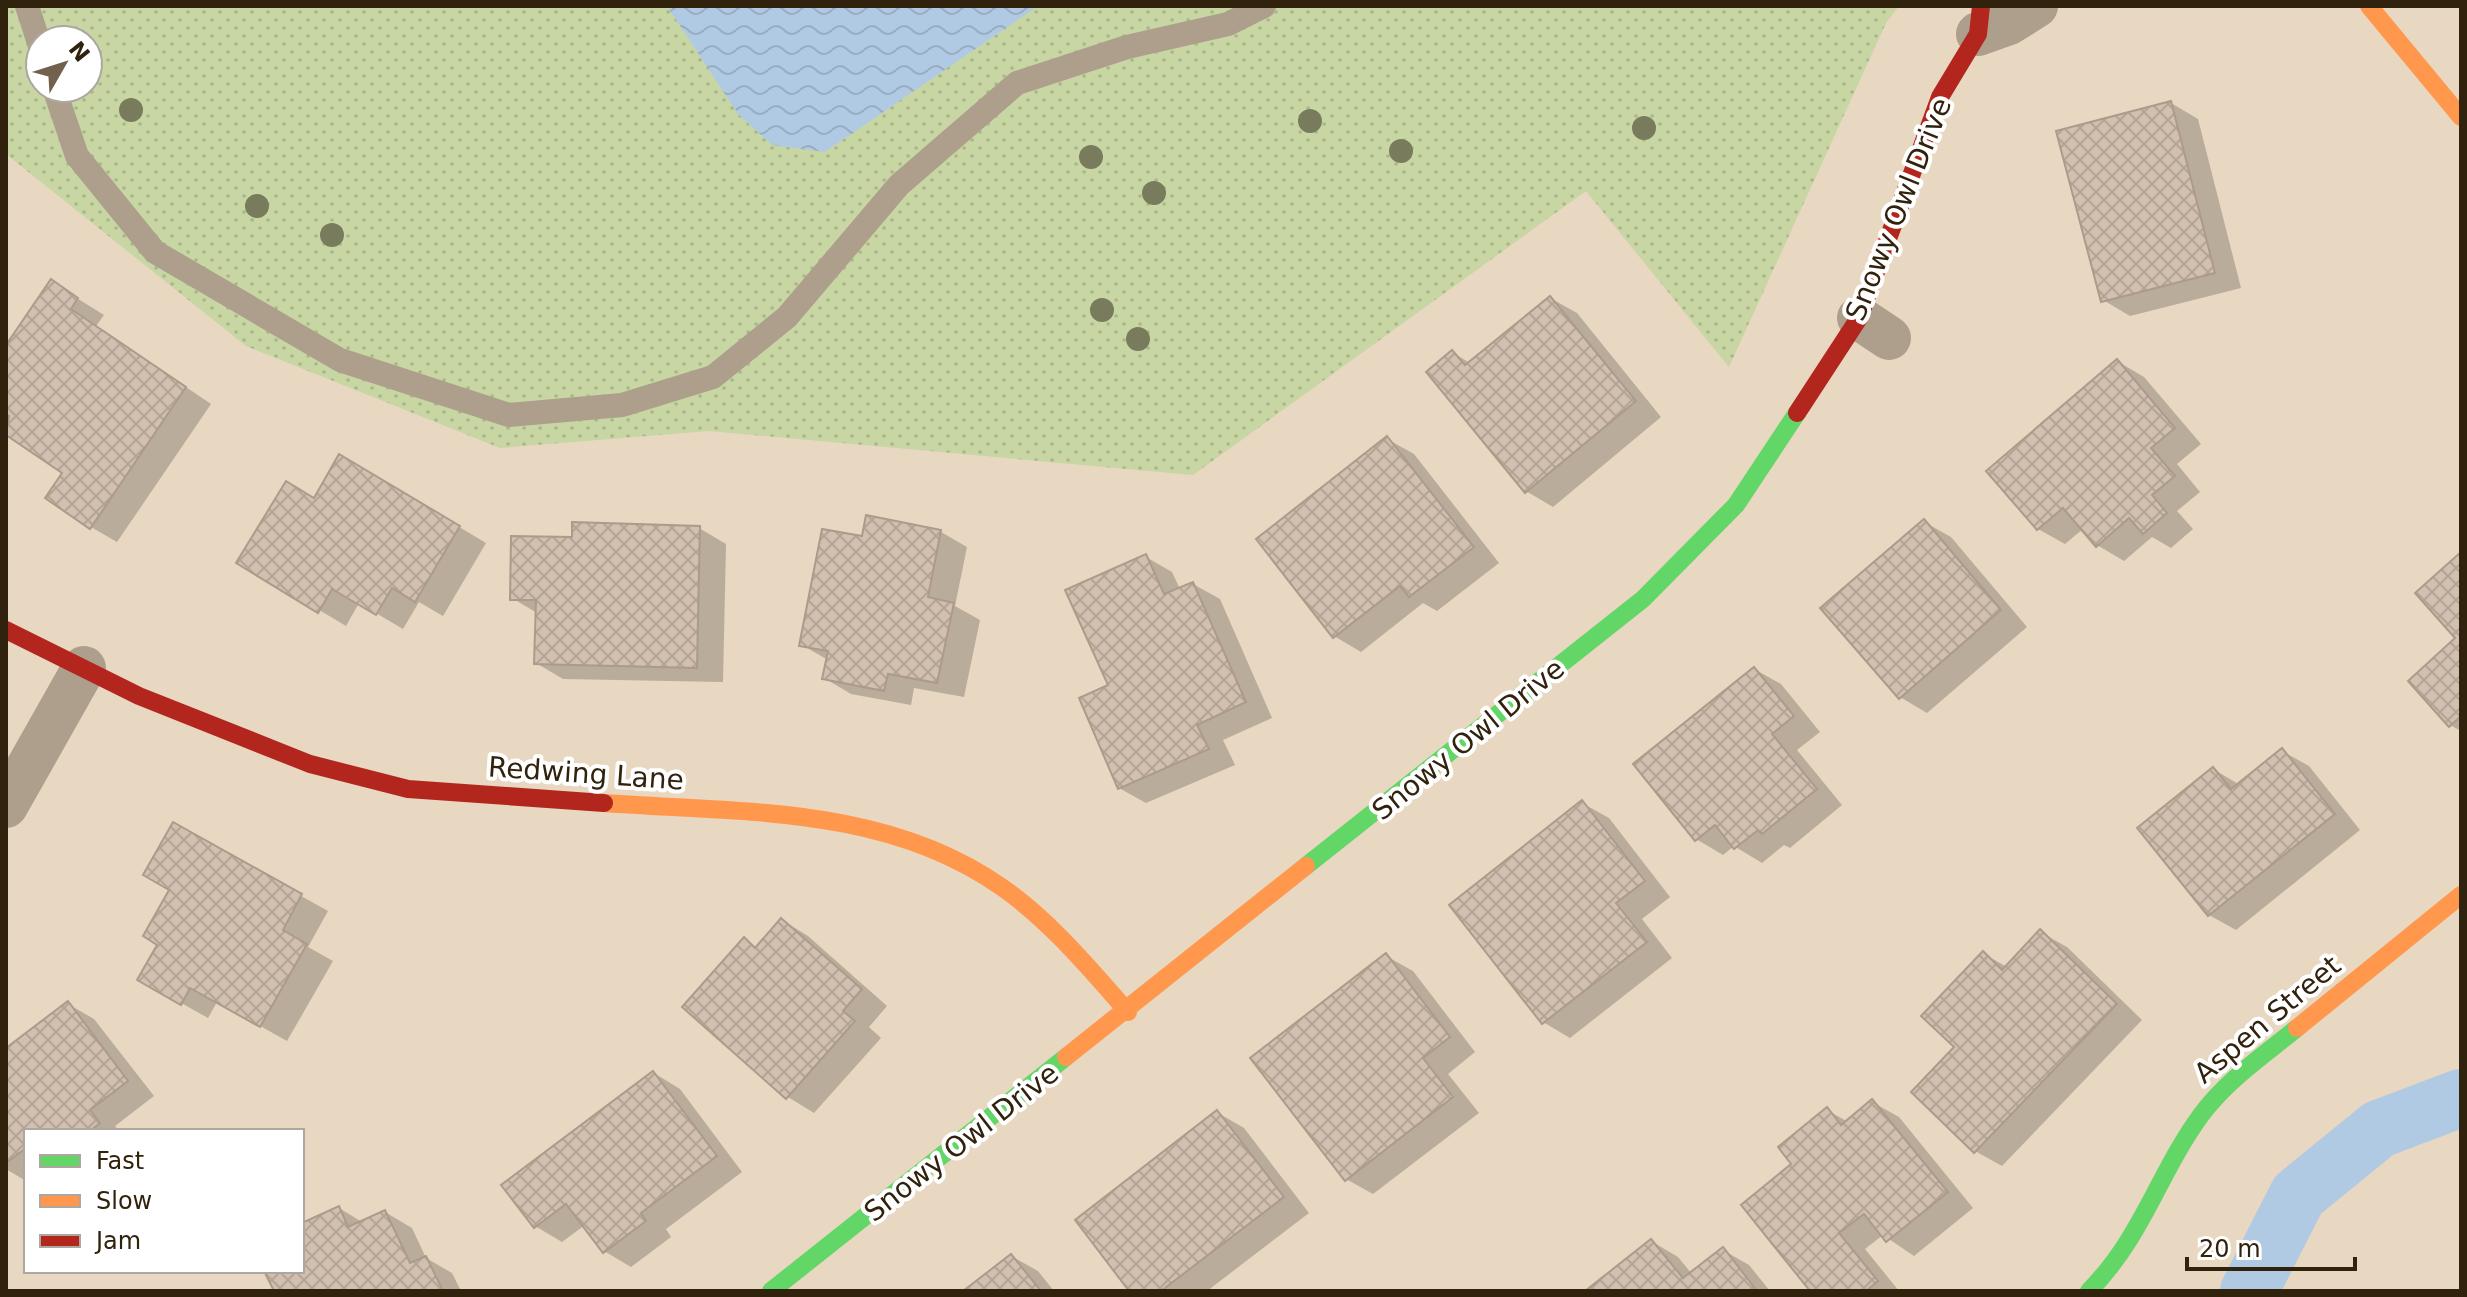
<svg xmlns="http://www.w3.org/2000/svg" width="2467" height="1297" viewBox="0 0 2467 1297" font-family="'DejaVu Sans',sans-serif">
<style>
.grass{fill:url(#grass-dots);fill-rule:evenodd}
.water{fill:url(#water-waves)}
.shadow{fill:#0003}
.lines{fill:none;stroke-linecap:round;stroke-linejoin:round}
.canal{stroke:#b1cae3;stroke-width:58}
.building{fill:url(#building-cross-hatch);stroke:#ac9b8b;stroke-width:2}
.lane{stroke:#ad9f8b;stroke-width:24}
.street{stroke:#ad9f8b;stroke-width:44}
.fast{stroke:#63d668;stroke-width:18}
.slow{stroke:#ff974d;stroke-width:18}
.jam{stroke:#b3261e;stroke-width:18}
.tree{fill:#797b5d}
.labels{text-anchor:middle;stroke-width:8;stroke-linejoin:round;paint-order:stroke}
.street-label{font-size:28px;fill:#31220e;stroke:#fff}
</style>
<defs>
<pattern id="grass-dots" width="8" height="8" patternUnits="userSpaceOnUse" patternTransform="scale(2)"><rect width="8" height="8" fill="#c7d6a3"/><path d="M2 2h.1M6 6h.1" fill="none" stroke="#abb78b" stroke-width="1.8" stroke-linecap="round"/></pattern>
<pattern id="water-waves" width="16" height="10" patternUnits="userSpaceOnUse" patternTransform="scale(2)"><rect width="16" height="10" fill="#b1cae3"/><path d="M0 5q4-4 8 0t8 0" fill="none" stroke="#99adc2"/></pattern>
<pattern id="building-cross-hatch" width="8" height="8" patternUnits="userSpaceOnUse" patternTransform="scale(2)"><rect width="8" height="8" fill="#d1bfaf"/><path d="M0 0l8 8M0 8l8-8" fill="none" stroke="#b4a495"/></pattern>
</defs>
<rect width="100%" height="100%" fill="#e8d7c1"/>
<!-- grass -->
<path class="grass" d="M6,6H1899L1886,23L1729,367L1586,191L1193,475L709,431L500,448L246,346L6,154ZM40,40H88V88H40Z"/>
<!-- water -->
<polygon class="water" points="667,6 1038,6 825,152 772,145 738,114"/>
<!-- shadow -->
<g class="shadow">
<polygon points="2171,103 2198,119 2241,288 2130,316 2103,300"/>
<polygon points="51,282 104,315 96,326 211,404 117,542 91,527 64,473 6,433 12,415 6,411 6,348"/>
<polygon points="1550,298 1577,313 1661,417 1553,507 1526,491 1453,353 1470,363"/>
<polygon points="2117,361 2144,377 2201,444 2177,464 2200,492 2177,511 2193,529 2171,548 2152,537 2124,561 2097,545 2083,529 2065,544 2038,529"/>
<polygon points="1387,439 1414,454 1499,563 1437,611 1423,603 1361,652 1334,636"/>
<polygon points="367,472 486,543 443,616 419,602 403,629 359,603 346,626 239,562 315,500"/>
<polygon points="1924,522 1951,537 2027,627 1927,713 1900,697"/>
<polygon points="699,528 726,544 723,682 563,679 536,663 537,613 512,598 574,539"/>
<polygon points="941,532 967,547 955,606 980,620 964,697 914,688 911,705 851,694 824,678 828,660 802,645 863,539"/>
<polygon points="2461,554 2461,731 2450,725"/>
<polygon points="1146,557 1172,572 1180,589 1193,584 1220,599 1272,718 1223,740 1235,765 1146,803 1119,788 1111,686"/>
<polygon points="1754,669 1781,684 1820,732 1797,750 1842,805 1790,848 1784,845 1762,863 1734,846 1723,855 1696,839"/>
<polygon points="2282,751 2309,766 2360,830 2236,930 2209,915 2213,769 2240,785"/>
<polygon points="1582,803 1609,818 1670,897 1642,919 1672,958 1570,1038 1543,1022"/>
<polygon points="174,825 328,911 308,947 333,961 287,1041 217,1002 208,1018 140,980 160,944 172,890"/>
<polygon points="782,920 808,936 887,1006 869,1027 881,1038 814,1113 788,1097 685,1007 744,939 758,948"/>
<polygon points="2040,932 2067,947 2142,1020 2002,1166 1975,1151 1957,1047 1984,954 2007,967"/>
<polygon points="1386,956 1413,971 1475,1052 1448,1074 1479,1113 1373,1194 1346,1179"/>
<polygon points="68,1004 94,1019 154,1096 115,1126 119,1131 26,1131 26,1181 6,1169 6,1050"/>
<polygon points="654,1073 680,1089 742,1172 666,1229 671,1237 631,1267 604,1251 585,1225 562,1242 535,1226"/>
<polygon points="1872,1102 1899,1117 1973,1208 1914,1256 1883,1235 1865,1249 1899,1291 1812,1291 1794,1164 1827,1110 1848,1122"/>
<polygon points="1218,1113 1244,1128 1309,1213 1207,1291 1132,1291"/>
<polygon points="339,1208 362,1222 385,1212 412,1228 426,1258 452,1273 461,1291 276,1291 266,1271 302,1271 302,1225"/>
<polygon points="1651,1241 1678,1257 1692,1274 1723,1250 1749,1265 1770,1291 1588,1291"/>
<polygon points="1011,1256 1038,1271 1054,1291 966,1291"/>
</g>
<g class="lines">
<!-- canal -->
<polyline class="canal" points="2249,1291 2298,1195 2379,1129 2461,1098"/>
</g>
<!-- building -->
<g class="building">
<polygon points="2171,101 2215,273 2101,302 2056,131"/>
<polygon points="51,279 78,298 71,309 186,387 90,529 45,498 62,473 6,435 9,416 6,414 6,345"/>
<polygon points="1550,296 1636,401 1525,493 1426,372 1452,350 1465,365"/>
<polygon points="2117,359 2175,428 2151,448 2175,476 2152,495 2167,513 2143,534 2129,518 2096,547 2063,508 2037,530 1986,471"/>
<polygon points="1387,436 1474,547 1409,597 1400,586 1333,638 1256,539"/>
<polygon points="339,454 460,526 415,602 392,588 376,615 332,589 318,613 236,563 286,481 314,498"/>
<polygon points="866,515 941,530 928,597 954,603 937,683 888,674 884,691 822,679 828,651 799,646 822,529 862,536"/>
<polygon points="1924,519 2001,610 1899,699 1820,608"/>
<polygon points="572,522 700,526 697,668 534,664 536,600 510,600 511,536 572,537"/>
<polygon points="2461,552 2461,716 2449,727 2408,681 2455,638 2415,593"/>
<polygon points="1146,554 1164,594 1193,582 1246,702 1197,725 1209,749 1118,789 1079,698 1108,685 1065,590"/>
<polygon points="1754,667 1794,716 1772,734 1817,789 1762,834 1758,830 1734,849 1715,825 1695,841 1633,764"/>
<polygon points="2282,748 2335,814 2208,916 2137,828 2213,767 2231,789"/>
<polygon points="1582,800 1645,881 1616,903 1647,942 1542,1024 1449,905"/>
<polygon points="173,822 302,894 283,930 307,944 260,1027 190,988 181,1005 137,980 157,945 143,936 169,890 143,875"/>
<polygon points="781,918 862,989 843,1011 855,1021 786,1099 682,1007 744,937 755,948"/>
<polygon points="2040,929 2117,1004 1974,1153 1911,1092 1954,1047 1921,1016 1983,951 2002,970"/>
<polygon points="1386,953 1450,1037 1423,1058 1453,1097 1345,1181 1250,1058"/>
<polygon points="68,1001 128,1081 90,1110 100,1123 90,1131 26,1131 26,1148 6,1163 6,1048"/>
<polygon points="653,1071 717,1156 641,1213 646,1221 603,1253 566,1204 534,1228 501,1185"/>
<polygon points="1872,1099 1948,1192 1886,1242 1864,1214 1839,1233 1878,1281 1866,1291 1810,1291 1741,1205 1791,1164 1778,1147 1827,1107 1841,1125"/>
<polygon points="1217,1110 1284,1197 1161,1291 1129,1291 1075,1220"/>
<polygon points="339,1206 348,1227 385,1210 410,1263 426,1256 443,1291 274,1291 264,1271 302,1271 302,1223"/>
<polygon points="1651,1239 1683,1278 1723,1247 1757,1291 1585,1291"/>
<polygon points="1011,1254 1041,1291 963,1291"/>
</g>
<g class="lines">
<!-- lane -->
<g class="lane">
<polyline points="27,6 40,46"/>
<polyline points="54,88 77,156 155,252 340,360 509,415 622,405 713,377 787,317 899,185 1017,83 1127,47 1228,24 1264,6"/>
</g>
<!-- street -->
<g class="street">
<polyline points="1978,34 2009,23 2036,6"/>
<polyline points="1859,318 1889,338"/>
<polyline points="6,806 84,668"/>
</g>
<!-- fast -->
<g class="fast">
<polyline points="1306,866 1643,599 1736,505 1797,413"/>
<polyline points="771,1291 1066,1057"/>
<path d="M2089,1291C2143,1236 2158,1174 2201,1115C2227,1080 2264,1055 2297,1028"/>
</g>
<!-- slow -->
<g class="slow">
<polyline points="2369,6 2461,117"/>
<path d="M604,803C741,813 886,805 1003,888C1051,922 1089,968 1128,1012"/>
<polyline points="2297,1028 2461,895"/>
<polyline points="1066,1057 1306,866"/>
</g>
<!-- jam -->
<g class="jam">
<polyline points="1797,413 1859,318 1940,97 1978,34 1981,6"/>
<polyline points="6,630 139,696 310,764 408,789 604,803"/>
</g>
</g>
<!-- trees -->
<g class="tree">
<circle cx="131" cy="110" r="12"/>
<circle cx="1310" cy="121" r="12"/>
<circle cx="1644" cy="128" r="12"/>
<circle cx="1401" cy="151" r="12"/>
<circle cx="1091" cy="157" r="12"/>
<circle cx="1154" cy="193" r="12"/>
<circle cx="257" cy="206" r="12"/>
<circle cx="332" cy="235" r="12"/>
<circle cx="1102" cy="310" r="12"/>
<circle cx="1138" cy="339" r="12"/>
</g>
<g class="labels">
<!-- street labels -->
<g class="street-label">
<text transform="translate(1898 209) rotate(-68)" y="10">Snowy Owl Drive</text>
<text transform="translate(1468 739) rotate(-39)" y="10">Snowy Owl Drive</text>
<text transform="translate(586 773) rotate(4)" y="10">Redwing Lane</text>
<text transform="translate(2267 1019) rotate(-40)" y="10">Aspen Street</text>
<text transform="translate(961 1142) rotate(-38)" y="10">Snowy Owl Drive</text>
</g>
</g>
<!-- border -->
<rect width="2467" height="1297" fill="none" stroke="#31220e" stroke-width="16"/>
<!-- legend -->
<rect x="24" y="1129" width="280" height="144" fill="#ffffff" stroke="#ada79f" stroke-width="2"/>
<rect x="40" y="1155" width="40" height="12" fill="#63d668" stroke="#ada79f" stroke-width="2"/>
<text x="96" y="1169" font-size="24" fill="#31220e">Fast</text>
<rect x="40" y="1195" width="40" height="12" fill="#ff974d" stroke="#ada79f" stroke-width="2"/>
<text x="96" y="1209" font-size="24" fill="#31220e">Slow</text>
<rect x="40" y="1235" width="40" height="12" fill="#b3261e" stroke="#ada79f" stroke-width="2"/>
<text x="96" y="1249" font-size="24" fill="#31220e">Jam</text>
<!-- north arrow -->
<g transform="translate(64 64) rotate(51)"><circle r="38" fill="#ffffff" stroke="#ada79f" stroke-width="2"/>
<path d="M0-6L14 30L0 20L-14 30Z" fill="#71614d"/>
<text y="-12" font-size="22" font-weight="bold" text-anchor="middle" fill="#31220e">N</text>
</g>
<!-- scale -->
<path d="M2187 1257v12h168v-12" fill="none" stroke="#31220e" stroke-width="4"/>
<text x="2199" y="1257" font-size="24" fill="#31220e" stroke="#ffffff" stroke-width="6" paint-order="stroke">20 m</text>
</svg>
